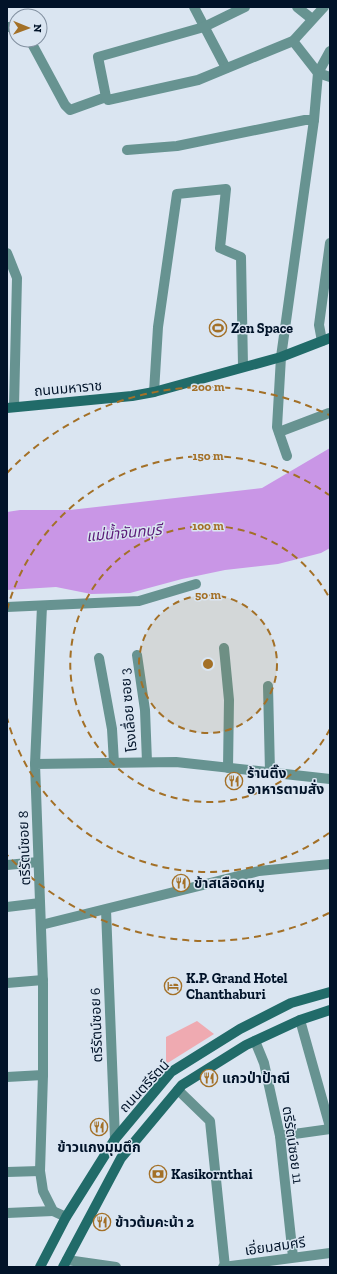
<svg xmlns="http://www.w3.org/2000/svg" width="337" height="1274" viewBox="0 0 337 1274" font-family="'Zilla Slab','Noto Sans Thai',serif">
<style>
.green{fill:#efaab1}
.water{fill:#c996e6}
.lines{fill:none;stroke-linecap:round;stroke-linejoin:round}
.street{stroke:#679391;stroke-width:10}
.secondary{stroke:#216b69;stroke-width:10}
.ring{fill:none;stroke:#a37027;stroke-width:2;stroke-dasharray:7 5}
.labels{text-anchor:middle;stroke-width:3;stroke-linejoin:round;paint-order:stroke}
.poi-label{font-size:14px;font-weight:bold;fill:#011329;stroke:#dae5f1;text-anchor:start}
.street-label{font-size:14px;fill:#011329;stroke:#dae5f1}
.water-label{font-size:15px;font-style:italic;fill:#5a1a78;stroke:#dae5f1}
.centre{fill:#a37027;stroke:#dae5f1;stroke-width:2}
.ring-label{font-size:12px;text-anchor:middle;font-weight:bold;fill:#a37027;stroke:#dae5f1;stroke-width:3;stroke-linejoin:round;paint-order:stroke}
</style>
<rect width="100%" height="100%" fill="#dae5f1"/>
<!-- green -->
<polygon class="green" points="197,1021 214,1034 166,1064 166,1037"/>
<!-- water -->
<polygon class="water" points="330,448 330,548 321,553 278,564 225,570 182,579 130,593 91,594 56,587 7,590 7,512 20,510 70,510 262,488"/>
<g class="lines">
<!-- street -->
<g class="street">
<polyline points="194,7 226,68"/>
<polyline points="297,7 312,19"/>
<polyline points="7,27 16,27"/>
<polyline points="30,40 65,105 70,110 106,97 108,100 198,80 293,41 324,7"/>
<polyline points="293,41 318,73 330,77"/>
<polyline points="106,97 98,57 204,27 245,7"/>
<polyline points="127,150 177,146 305,120 314,120"/>
<polyline points="7,253 17,278 14,407"/>
<polyline points="322,341 319,325 330,243"/>
<polyline points="154,392 158,327 177,194 226,189 220,248 241,257 243,366"/>
<polyline points="279,432 329,413"/>
<polyline points="287,456 277,427 281,357 314,120 318,73 330,51"/>
<polyline points="7,607 139,601 196,584"/>
<polyline points="224,648 229,700 228,768"/>
<polyline points="137,655 145,710 147,762"/>
<polyline points="99,658 112,729 114,763"/>
<polyline points="268,686 270,772"/>
<polyline points="35,764 42,606"/>
<polyline points="7,865 38,862"/>
<polyline points="7,907 40,903"/>
<polyline points="106,910 115,1139"/>
<polyline points="41,925 259,871 330,864"/>
<polyline points="7,983 43,980"/>
<polyline points="300,1020 330,1127"/>
<polyline points="255,1041 264,1063 280,1136 293,1257"/>
<polyline points="7,1077 43,1075"/>
<polyline points="178,1090 210,1121 225,1267"/>
<polyline points="280,1136 330,1129"/>
<polyline points="7,1172 40,1171"/>
<polyline points="7,1213 53,1211"/>
<polyline points="66,1217 53,1211 43,1191 40,1171 43,1075 43,984 35,764 176,762 330,779"/>
<polyline points="67,1260 116,1267"/>
<polyline points="223,1267 330,1253"/>
</g>
<!-- secondary -->
<g class="secondary">
<polyline points="7,408 132,396 154,392 281,357 330,338"/>
<polyline points="40,1267 66,1217 115,1139 171,1072 240,1029 291,1003 330,992"/>
<polyline points="63,1267 121,1158 182,1085 246,1045 300,1020 330,1010"/>
</g>
</g>
<!-- distance rings -->
<circle cx="208" cy="664" r="69" fill="#a37027" fill-opacity=".12"/>
<g class="ring">
<circle cx="208" cy="664" r="69"/>
<path d="M330 729A138 138 0 1 1 330 599"/>
<path d="M329 833A208 208 0 0 1 7 718M7 610A208 208 0 0 1 329 495"/>
<path d="M329 913A277 277 0 0 1 7 855M7 473A277 277 0 0 1 329 415"/>
</g>
<!-- icons -->
<defs>
<symbol id="stadium-ring" viewBox="-11 -11 22 22"><circle r="9.5" fill="#dae5f1" stroke="#a37027" stroke-width="1.5"/><path d="M0-5a6.5 5 0 1 0 0 10a6.5 5 0 1 0 0-10ZM-3.5-1.8h7v3.6h-7Z" fill="#a37027"/></symbol>
<symbol id="restaurant-ring" viewBox="-11 -11 22 22"><circle r="9.5" fill="#dae5f1" stroke="#a37027" stroke-width="1.5"/><path d="M-5-6h1v4h1v-4h1v4h1v-4h1v5L-1.5 .5V6h-2V.5L-5-1ZM5-6V6H3V1.5H1.5Q1.5-4 5-6Z" fill="#a37027"/></symbol>
<symbol id="hotel-ring" viewBox="-11 -11 22 22"><circle r="9.5" fill="#dae5f1" stroke="#a37027" stroke-width="1.5"/><path d="M-6-4.5h1.5V1H6V5H4.5V3h-9V5H-6ZM-4 0a1.8 1.8 0 1 1 3.6 0ZM.5 0V-2.5h3Q6-2.5 6 0Z" fill="#a37027"/></symbol>
<symbol id="bank-ring" viewBox="-11 -11 22 22"><circle r="9.5" fill="#dae5f1" stroke="#a37027" stroke-width="1.5"/><path d="M-6-4H6V4H-6ZM0-2.3a2.3 2.3 0 1 0 0 4.6a2.3 2.3 0 1 0 0-4.6Z" fill="#a37027"/></symbol>
</defs>
<g fill-rule="evenodd">
<use href="#stadium-ring" x="208" y="318" width="20" height="20"/>
<use href="#restaurant-ring" x="224" y="771" width="20" height="20"/>
<use href="#restaurant-ring" x="171" y="873" width="20" height="20"/>
<use href="#hotel-ring" x="163" y="976" width="20" height="20"/>
<use href="#restaurant-ring" x="199" y="1068" width="20" height="20"/>
<use href="#restaurant-ring" x="89" y="1117" width="20" height="20"/>
<use href="#bank-ring" x="148" y="1164" width="20" height="20"/>
<use href="#restaurant-ring" x="92" y="1212" width="20" height="20"/>
</g>
<g class="labels">
<!-- poi labels -->
<g class="poi-label">
<text x="231" y="333">Zen Space</text>
<text x="247" y="778">ร้านติ๊ง<tspan x="247" dy="16">อาหารตามสั่ง</tspan></text>
<text x="194" y="888">ข้าสเลือดหมู</text>
<text x="186" y="983">K.P. Grand Hotel<tspan x="186" dy="16">Chanthaburi</tspan></text>
<text x="222" y="1083">แกวป่าป้าณี</text>
<text x="99" y="1152" text-anchor="middle">ข้าวแกงมุมตึก</text>
<text x="171" y="1179">Kasikornthai</text>
<text x="115" y="1227">ข้าวต้มคะน้า 2</text>
</g>
<!-- street labels -->
<g class="street-label">
<text transform="translate(68 388) rotate(-5)" y="5">ถนนมหาราช</text>
<text transform="translate(128 710) rotate(-95)" y="5">โรงเลื่อย ซอย 3</text>
<text transform="translate(24 848) rotate(-92)" y="5">ตรีรัตน์ซอย 8</text>
<text transform="translate(96 1025) rotate(-92)" y="5">ตรีรัตน์ซอย 6</text>
<text transform="translate(144 1086) rotate(-47)" y="5">ถนนตรีรัตน์</text>
<text transform="translate(293 1145) rotate(82)" y="5">ตรีรัตน์ซอย 11</text>
<text transform="translate(275 1246) rotate(-8)" y="5">เอี่ยมสมศรี</text>
</g>
<!-- water labels -->
<g class="water-label">
<text transform="translate(124 533) rotate(-5)" y="5">แม่น้ำจันทบุรี</text>
</g>
</g>
<circle cx="208" cy="664" r="6" class="centre"/>
<g class="ring-label">
<text x="208" y="391">200 m</text>
<text x="208" y="460">150 m</text>
<text x="208" y="530">100 m</text>
<text x="208" y="599">50 m</text>
</g>
<!-- border -->
<rect width="337" height="1274" fill="none" stroke="#011329" stroke-width="16"/>
<!-- north arrow -->
<g transform="translate(28 28) rotate(91)"><circle r="19" fill="#dae5f1" stroke="#8391a1"/>
<path d="M0-3L7 15L0 10L-7 15Z" fill="#a37027"/>
<text y="-6" font-size="11" font-weight="bold" text-anchor="middle" fill="#011329">N</text>
</g>
</svg>
